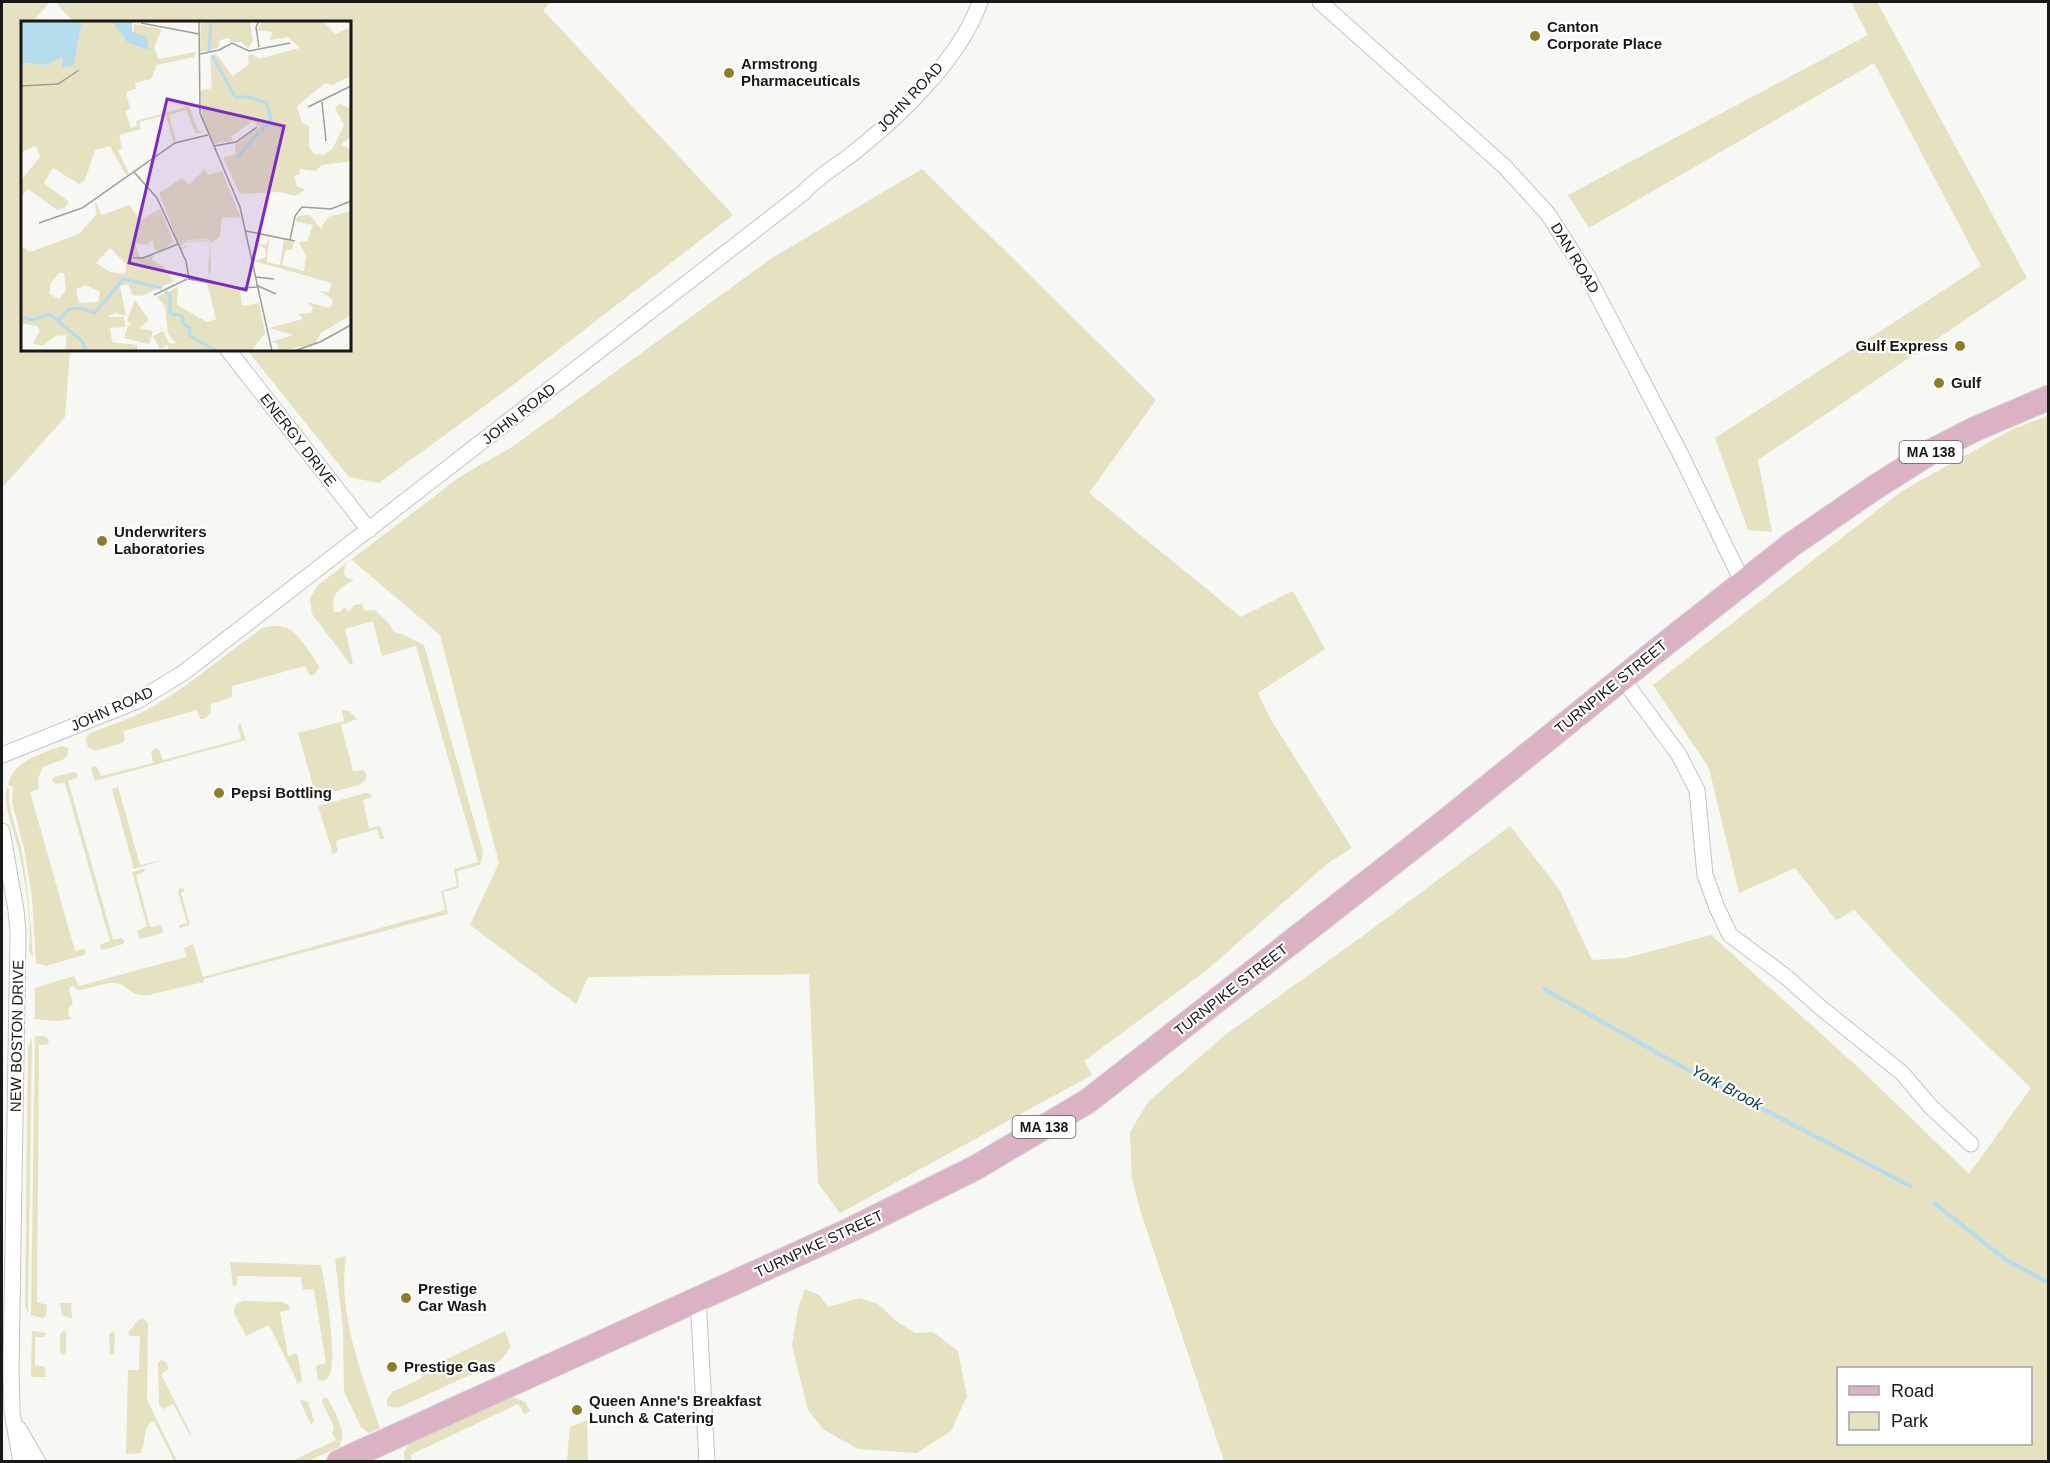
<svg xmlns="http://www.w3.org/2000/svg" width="2050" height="1463" viewBox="0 0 2050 1463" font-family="Arial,sans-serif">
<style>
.green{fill:#e6e1c0;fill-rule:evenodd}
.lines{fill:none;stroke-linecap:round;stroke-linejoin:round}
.stream{stroke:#b5ddee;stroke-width:4}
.street-casing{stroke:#c4c4c0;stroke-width:17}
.primary-casing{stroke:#d5d5d5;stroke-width:26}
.street{stroke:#fff;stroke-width:15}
.primary{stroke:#dbb2c4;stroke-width:24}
.poi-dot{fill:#8e7f26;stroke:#fff;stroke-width:2}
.labels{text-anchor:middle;stroke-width:4.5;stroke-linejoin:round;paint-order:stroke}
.shield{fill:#fff;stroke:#5d5d5c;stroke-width:1.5}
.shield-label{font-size:14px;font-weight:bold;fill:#181816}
.poi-label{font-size:15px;font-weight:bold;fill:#181816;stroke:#fff;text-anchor:start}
.street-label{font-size:15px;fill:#181816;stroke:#fff}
.water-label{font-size:16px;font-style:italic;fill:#053d50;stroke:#fff}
.inset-river{fill:none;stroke:#b5ddee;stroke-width:3}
.inset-road{fill:none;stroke:#9e9e9b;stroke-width:1.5}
.view{fill:#7b2cbf;fill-opacity:0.15;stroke:#7b2cbf;stroke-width:3}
.inset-edge{fill:none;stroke:#181816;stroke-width:3}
</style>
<rect width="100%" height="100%" fill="#f7f7f3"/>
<!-- green -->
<g class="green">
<polygon points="2,2 50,2 32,22 22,22 22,350 70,350 65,417 2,488"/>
<polygon points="55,2 550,2 543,10 733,215 505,391 379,483 349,477 247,350 350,350 350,22 263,22 259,20 255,22 74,22"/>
<polygon points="1851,2 1877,2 2027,278 1758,460 1772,532 1748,530 1715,438 1981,266 1874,63 1589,228 1568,195 1868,35"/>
<path d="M922,169L1156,400L1089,493L1241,617L1293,591L1325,649L1258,693L1271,720L1352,848L1328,863L1207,970L1084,1061L1092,1075L840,1213L818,1183L809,974L588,977L576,1004L470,925L499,863L440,635L351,559L345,566L344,573L346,577L354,580C339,588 331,593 334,612H341L344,607L349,612L354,605L362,604L365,611L375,610L389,623L394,632L404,635L424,645L483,852L480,865L457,871L459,888L443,892L448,914L204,979V982L149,995C129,997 129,984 113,983C101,983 90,989 79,990L73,986L70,987L69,991L73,1003L69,1008L68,1014L72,1019L58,1021L35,1019V988L38,987L74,976L79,986L186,957L184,948L193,944L203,977L445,910L441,891L457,886L454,869L478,862L416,646L382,656L373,621L345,629L353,663L350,664L312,614L310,599L318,585L461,476L512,447L772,258Z"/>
<path d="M2048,416V1461H1224L1140,1210L1132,1178L1130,1132L1148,1102L1225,1035L1364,935L1510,826L1559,889L1592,960L1626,958L1711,935L1859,1068L1969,1174L2031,1088L1918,978L1854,910L1836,920L1795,868L1739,893L1709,768L1653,685L1902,491L2013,429ZM1838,1368H2030V1444H1838Z"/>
<path d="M271,626C278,626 285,626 291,630C299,636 315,658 319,667L315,674L310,676L305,666L232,686V697L211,704L210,714L204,719H200L197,710L123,731L125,740L122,743L95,751L88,747L86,741L88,734C105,727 124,721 139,714C183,692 222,656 264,627Z"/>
<polygon points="342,710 349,711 357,719 341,725 353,771 364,770 367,775 366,779 359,785 316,796 298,733 344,721"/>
<polygon points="240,723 246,740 95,781 91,769 94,766 97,767 101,776 153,763 151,751 156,748 159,750 163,760 241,739 238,725"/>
<path d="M61,746L68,748V755L64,759L43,767L38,778L39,789L30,792L75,951L83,949L86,951L84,955L46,966L36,963L32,898L24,848L12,802L13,787L8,785C13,761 41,754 61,746Z"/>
<polygon points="74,772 77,774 77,778 68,781 113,940 121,938 125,941 123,944 103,950 100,948 100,945 110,941 65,783 55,784 52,780 54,777"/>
<polygon points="118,787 140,865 163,860 134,869 112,789"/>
<path d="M7,788L9,789C7,810 18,831 22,852C28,888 31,922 33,958L29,951C32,918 25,880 18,848C14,829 3,808 7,788Z"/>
<polygon points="366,793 371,794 372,797 363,800 369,828 380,826 384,839 380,839 377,829 336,841 338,851 333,854 318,806"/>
<polygon points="146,868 144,872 136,875 150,927 161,925 163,931 162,933 141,939 139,937 137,931 147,926 132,872"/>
<polygon points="180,887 185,890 181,893 190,925 180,928 179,925 187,923 178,892"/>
<polygon points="35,1036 44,1036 49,1039 48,1044 39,1045 37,1302 47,1305 46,1316 43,1318 31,1315"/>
<polygon points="32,1038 28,1314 25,1306 28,1047"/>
<path d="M346,1256C337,1314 362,1374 380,1428L369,1433L361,1427L344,1391L343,1328L335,1259Z"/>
<path d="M230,1262L321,1265C326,1287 337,1355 330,1374C329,1377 326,1379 324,1381L318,1380L316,1368L317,1365L326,1363L314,1289L303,1290L301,1277L237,1276V1285L233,1286Z"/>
<polygon points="805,1289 819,1295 828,1307 860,1298 878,1304 896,1321 915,1333 933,1332 958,1351 967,1396 951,1431 917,1453 858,1449 823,1429 808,1410 792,1346 798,1309"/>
<polygon points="243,1301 282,1302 289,1305 290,1310 280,1312 288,1356 296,1353 298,1356 302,1381 296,1384 297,1381 269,1325 246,1336 234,1313 235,1305"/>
<polygon points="60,1303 71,1303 72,1319 62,1315"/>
<path d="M144,1319L148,1323L147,1400L177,1461H174L154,1421C140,1427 148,1443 140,1453L126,1454L128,1370H139L140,1336H130L128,1333L138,1320Z"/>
<polygon points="32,1331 46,1333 44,1337 35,1337 35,1365 45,1367 46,1377 31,1377"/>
<polygon points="64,1331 66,1332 66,1352 63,1355 60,1353 60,1334"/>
<polygon points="113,1331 115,1334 114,1353 110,1355 109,1334"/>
<polygon points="505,1331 511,1347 500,1361 398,1408 387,1406 387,1399 392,1392 420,1379 430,1367"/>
<polygon points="161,1360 165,1361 169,1369 161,1374 191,1434 190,1435 173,1404 164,1409 159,1406 158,1363"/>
<path d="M324,1397L328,1399C335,1414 348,1431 339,1447L308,1461H292L336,1440L332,1433L334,1427L322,1402Z"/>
<polygon points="513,1397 525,1402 530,1411 524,1414 518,1404 410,1455 413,1461 405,1462 404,1452 409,1444"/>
<polygon points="303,1400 308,1402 314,1421 311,1425 300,1401"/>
<polygon points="587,1420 588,1461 567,1461 570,1427"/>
</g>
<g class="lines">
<!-- stream -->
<g class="stream">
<polyline points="1544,989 1679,1065 1910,1186"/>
<polyline points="1934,1203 2006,1260 2048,1282"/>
</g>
<defs>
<g id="street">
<polyline points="1320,2 1505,167 1548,214 1588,277 1680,453 1742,581"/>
<polyline points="228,350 369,530"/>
<polyline points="1622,678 1679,755 1697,790 1705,875 1717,908 1730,935 1785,976 1820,1007 1902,1073 1931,1107 1971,1144"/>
<path d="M2,755L137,701L183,673L803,193C819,175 839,165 857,150C902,114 961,57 980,2"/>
<polyline points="2,831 16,910 18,933 11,1369 12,1412 21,1462"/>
<polyline points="698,1298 707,1462"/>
<polyline points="19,1429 38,1462"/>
</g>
<polyline id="primary" points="339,1462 848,1231 975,1168 1088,1101 1436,829 1660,648 1791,545 1874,488 1934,450 1975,429 2048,398"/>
</defs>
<!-- street casing -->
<use href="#street" class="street-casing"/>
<!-- primary casing -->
<use href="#primary" class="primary-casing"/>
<!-- street -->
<use href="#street" class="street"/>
<!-- primary -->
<use href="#primary" class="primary"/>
</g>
<!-- markers -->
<g class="poi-dot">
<circle cx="1535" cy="36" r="6"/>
<circle cx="729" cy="73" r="6"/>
<circle cx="1960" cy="346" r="6"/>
<circle cx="1939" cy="383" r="6"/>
<circle cx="102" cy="541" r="6"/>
<circle cx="219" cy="793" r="6"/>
<circle cx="406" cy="1298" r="6"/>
<circle cx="392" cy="1367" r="6"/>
<circle cx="577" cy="1410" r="6"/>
</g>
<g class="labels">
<!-- shield labels -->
<g class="shield">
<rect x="1899.5" y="441" width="63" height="22" rx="4.5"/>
<rect x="1012.5" y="1116" width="63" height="22" rx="4.5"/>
</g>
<g class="shield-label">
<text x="1931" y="457">MA 138</text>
<text x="1044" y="1132">MA 138</text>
</g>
<!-- poi labels -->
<g class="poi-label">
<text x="1547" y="32">Canton<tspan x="1547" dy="17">Corporate Place</tspan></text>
<text x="741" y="69">Armstrong<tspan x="741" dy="17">Pharmaceuticals</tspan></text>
<text x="1948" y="351" text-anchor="end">Gulf Express</text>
<text x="1951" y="388">Gulf</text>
<text x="114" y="537">Underwriters<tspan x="114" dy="17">Laboratories</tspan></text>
<text x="231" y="798">Pepsi Bottling</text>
<text x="418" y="1294">Prestige<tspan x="418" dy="17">Car Wash</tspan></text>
<text x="404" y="1372">Prestige Gas</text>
<text x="589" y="1406">Queen Anne's Breakfast<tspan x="589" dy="17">Lunch &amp; Catering</tspan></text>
</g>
<!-- street labels -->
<g class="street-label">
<text transform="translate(910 97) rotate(-47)" y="5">JOHN ROAD</text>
<text transform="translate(1575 258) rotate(59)" y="5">DAN ROAD</text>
<text transform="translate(519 414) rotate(-38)" y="5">JOHN ROAD</text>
<text transform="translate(298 440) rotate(52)" y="5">ENERGY DRIVE</text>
<text transform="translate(1611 687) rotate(-39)" y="5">TURNPIKE STREET</text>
<text transform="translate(112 709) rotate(-24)" y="5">JOHN ROAD</text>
<text transform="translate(1231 990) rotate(-38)" y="5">TURNPIKE STREET</text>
<text transform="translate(17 1036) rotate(-89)" y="5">NEW BOSTON DRIVE</text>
<text transform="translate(819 1244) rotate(-25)" y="5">TURNPIKE STREET</text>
</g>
<!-- water labels -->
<g class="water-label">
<text transform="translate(1727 1087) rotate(28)" y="6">York Brook</text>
</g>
</g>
<!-- overview -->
<g transform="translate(21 21)">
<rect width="330" height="330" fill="#f7f7f3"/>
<path d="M61,0H91L128,28L125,16L112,12L113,3L141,8L133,27L138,38L175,31L173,36L136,44L130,58L114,62L115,68L105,71L109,88L104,90L110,107L116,105L115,100L168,85L177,110H183L175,113L165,89L148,94L155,119L152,120L145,94L118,101L120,108L98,114L101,127L97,130L108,152L105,154L89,125L74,129L64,159L58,163L32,147L23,162L48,181L44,187L36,189L7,168L0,175V159L19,136L15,125L0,131V42L26,44L41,36L53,45ZM180,0H229L232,21L227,27L220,21H209V17L199,19L197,27L179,31ZM243,0H302L314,13L330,6V55L311,64L304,62L276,85L281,102L288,105V126L293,133L303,134L312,127L323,104L314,87L319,83L330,88V115L320,123L330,129V140L301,144L294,150L278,148L279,153L273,155L276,165L284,169L274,175L260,171L219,173L202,137L214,133V123L238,106L232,100L211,115V120L193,123L182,99L179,70L191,67L189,36L195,33L212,55L228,43L227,35L232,33L237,38L279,27L267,16L249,19L251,11L235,9ZM184,148L187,154L201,150L220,197L201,196L199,215L191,222L186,218L167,219L159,225L163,227L167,220L185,219L189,223L190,249L188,255L190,258L188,257L187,245L189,224L185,220L168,221L164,224L167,226L161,228L160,227L154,214L143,185L138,172L161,157L168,164ZM74,180L81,194L108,184L119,199L139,188L153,221L138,230L133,228L132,219L126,224L114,222L119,237L113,236L111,240L133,232L131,239L142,245L153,260L121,275L112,274L107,263L99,265L105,295L94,292L86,296H103L104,306L89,307L91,321L116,324V330H44L46,314L35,315L21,325L12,322L19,310L16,305L0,302V225L9,231L58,213L75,194ZM89,227L105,243L104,253L89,251L75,242ZM38,252H43L45,269L38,278L28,273L30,262ZM64,264L79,271L77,281L58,282L55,268ZM330,190V294L300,312L294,323L258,330L256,322L250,321L272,314L248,307L282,298L277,293L290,292L292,286L286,281L309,287L312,282L310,277L298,270L308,271L311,262L233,240L245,236L244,227L232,222L245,224L248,216L246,241L259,244L263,219L273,221L271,229H265L261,244L283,250L285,235L278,221L286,220L292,204L274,200L277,195L289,194L300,208L307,196ZM186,262L219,269L221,285L238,282L244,312L230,330H146L148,324L139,328L132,315L142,310L149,323L155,322L147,313L144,285L136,276L157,266L156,284L186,301L195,298ZM114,279L128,299L118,307L132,310L128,323L103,317L107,304L111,305L106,299Z" fill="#e6e1c0" fill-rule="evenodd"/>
<path d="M0,0H61L53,45L41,46V36L26,44L0,42ZM91,0H111V11L126,16L128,29L107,22Z" fill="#b5ddee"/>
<path class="inset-river" d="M188,30L190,0M191,34L214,76H228L246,82L250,100L240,110M216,137L238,111M144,270L149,274V292L161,295L163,304L169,307L168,314L195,330M0,296L12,299L28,293L37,300L48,288L60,287L74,292L102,258L141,267M37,300L61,320L65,330"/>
<path class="inset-road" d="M178,0L179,92L219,186L251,330M238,0L235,6L238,26M120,2L178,13M198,29L211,22L228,30L269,22M179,33L198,29M0,65L37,63L58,49M301,81L305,120M287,86L330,65M193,125L215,121L236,106M113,151L136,177L165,240L168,258M18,202L61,187L154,122L187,114M225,210L274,220M269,219L274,195L281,186L310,188L330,180M112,237H122L157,223M235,256L253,258M167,258L221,267L236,266M235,264L255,273M133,274L166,258M299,321L330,304M273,330L299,321"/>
<path class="view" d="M146,78L263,105L225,269L108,242Z"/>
<rect width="330" height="330" class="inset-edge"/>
</g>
<!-- border -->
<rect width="2050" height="1463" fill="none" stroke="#181816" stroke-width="6"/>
<!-- legend -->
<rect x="1837" y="1367" width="195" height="78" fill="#ffffff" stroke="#a3a3a2" stroke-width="1.5"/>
<rect x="1849" y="1386" width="30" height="9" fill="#dbb2c4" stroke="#a3a3a2" stroke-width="1.5"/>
<text x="1891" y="1397" font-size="18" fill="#181816">Road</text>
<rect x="1849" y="1412" width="30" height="18" fill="#e6e1c0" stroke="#a3a3a2" stroke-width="1.5"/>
<text x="1891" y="1427" font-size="18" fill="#181816">Park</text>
</svg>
